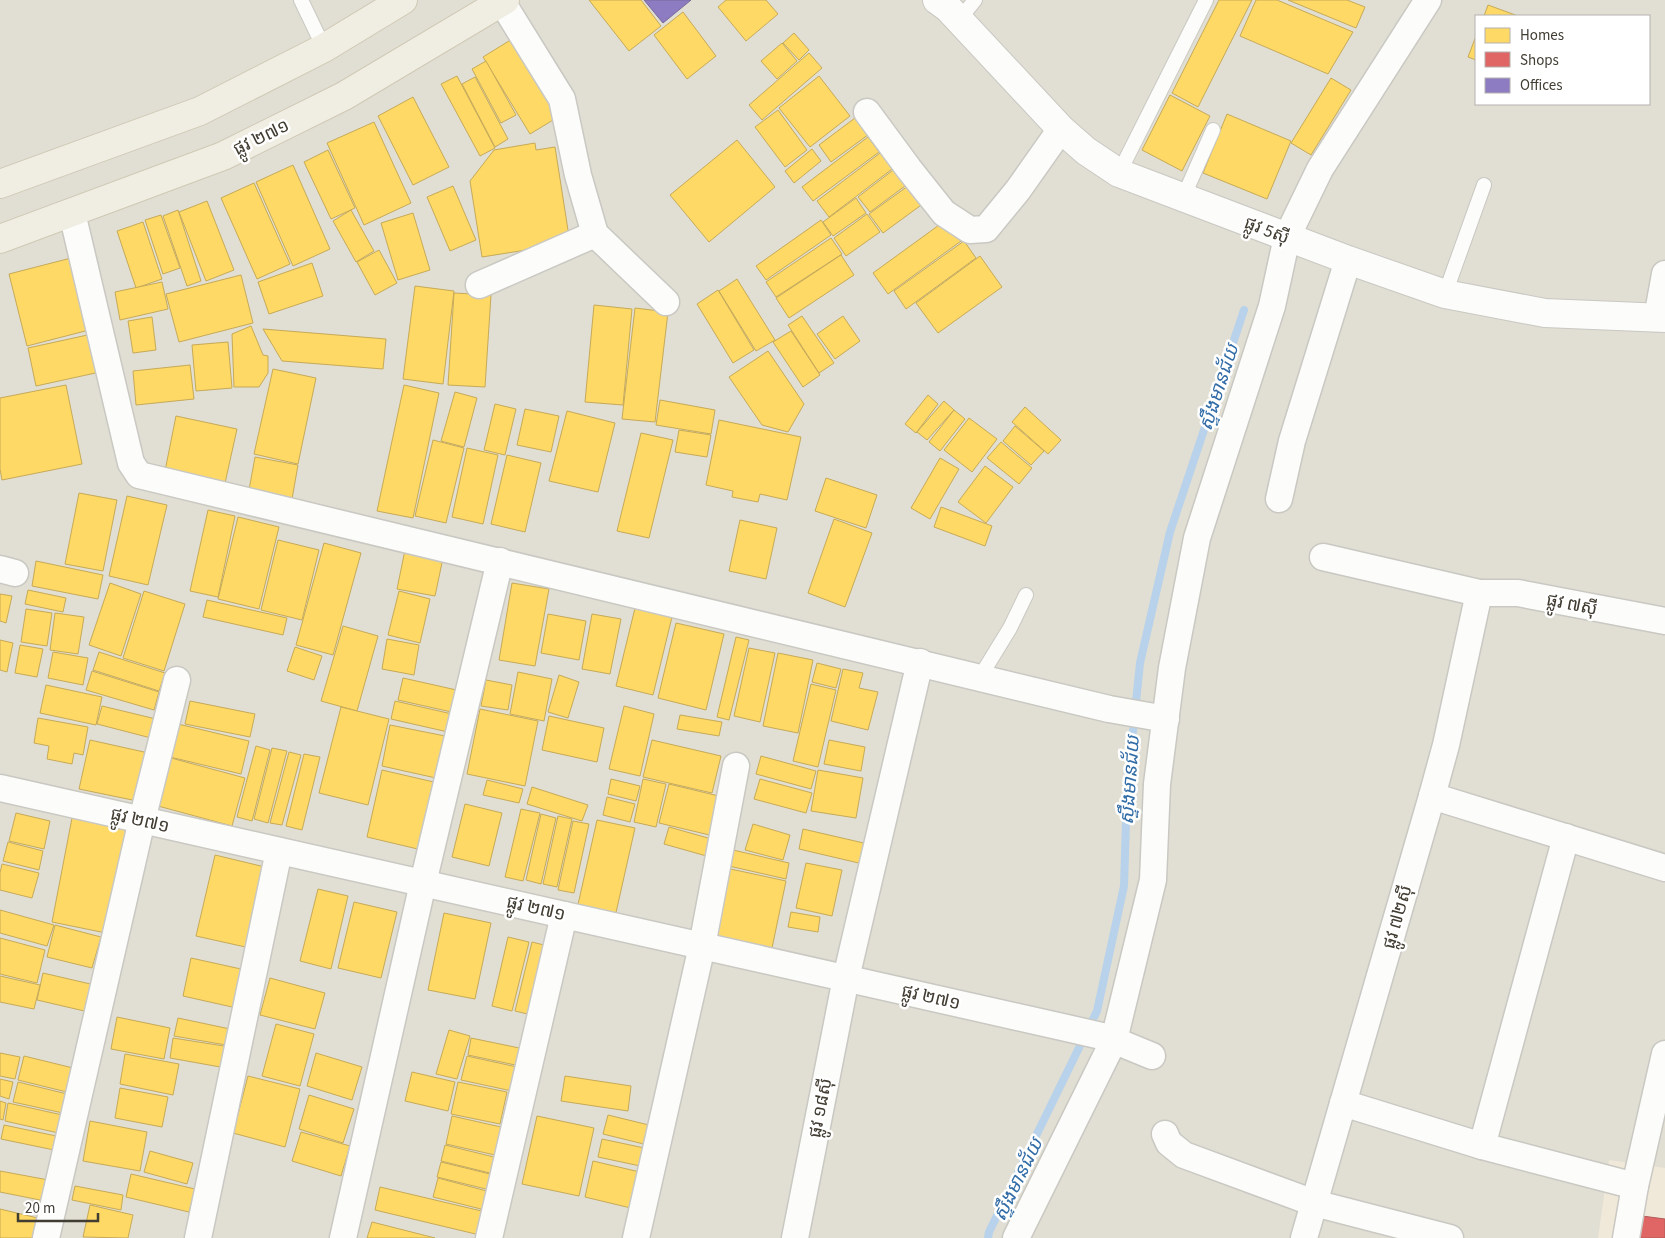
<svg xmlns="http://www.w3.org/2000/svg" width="1665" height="1238" viewBox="0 0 1665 1238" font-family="'Source Sans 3','Noto Sans Khmer',sans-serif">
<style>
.residential{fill:#e1ded3;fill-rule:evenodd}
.commercial{fill:#f0e9d9}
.homes{fill:#ffd966;stroke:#c6aa57}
.shops{fill:#e06666;stroke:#b15a57}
.offices{fill:#8e7cc3;stroke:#776998}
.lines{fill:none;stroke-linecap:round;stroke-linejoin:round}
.stream{stroke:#b7d2ea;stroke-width:8}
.service-casing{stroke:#c9c8c2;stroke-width:16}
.minor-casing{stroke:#c9c8c2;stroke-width:29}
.tertiary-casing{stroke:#c9c8c2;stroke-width:30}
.primary-casing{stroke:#cfc9b4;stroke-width:30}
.service{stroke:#fcfcfb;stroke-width:14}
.minor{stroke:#fcfcfb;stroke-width:26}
.tertiary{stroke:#fcfcfb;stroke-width:28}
.primary{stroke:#f0ede2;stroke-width:28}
.labels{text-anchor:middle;stroke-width:5;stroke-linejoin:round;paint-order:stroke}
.street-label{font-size:18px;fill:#423d33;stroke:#fff}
.water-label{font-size:19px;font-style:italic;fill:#336da7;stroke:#fff}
</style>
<rect width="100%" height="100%" fill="#edece6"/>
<!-- residential -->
<path class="residential" d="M0,0H1665V1238H0ZM1476,16H1649V104H1476Z"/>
<!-- commercial -->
<polygon class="commercial" points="1609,1160 1665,1168 1665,1238 1598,1238"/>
<!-- homes -->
<g class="homes">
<polygon points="589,0 641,0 661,26 629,51"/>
<polygon points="726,0 766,0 778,14 746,41 718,7"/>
<polygon points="1219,0 1252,0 1198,107 1172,93"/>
<polygon points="1256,0 1277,0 1353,32 1328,74 1240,36"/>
<polygon points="1288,0 1347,0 1365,7 1356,28"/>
<polygon points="1488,5 1518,16 1484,16"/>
<polygon points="683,12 716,56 687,79 654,35"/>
<polygon points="794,33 809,50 799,60 783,43"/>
<polygon points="517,36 563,114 530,134 483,57"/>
<polygon points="1476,36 1476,60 1468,57"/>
<polygon points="782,43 797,61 777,79 761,61"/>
<polygon points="809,53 822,68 762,120 749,105"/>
<polygon points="486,61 516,115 501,123 472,69"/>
<polygon points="457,76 495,148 480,156 441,84"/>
<polygon points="819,76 850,116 810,147 779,108"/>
<polygon points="475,77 508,139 495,147 462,84"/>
<polygon points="1331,78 1351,90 1311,155 1291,143"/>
<polygon points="1170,95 1210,116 1182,171 1142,150"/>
<polygon points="413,97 449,167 413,185 378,116"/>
<polygon points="778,110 807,150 785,167 755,127"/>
<polygon points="863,112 876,129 831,162 819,145"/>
<polygon points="1227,114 1291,141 1267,199 1203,173"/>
<polygon points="374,122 411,203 364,225 327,143"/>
<polygon points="868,137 879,152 813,201 802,187"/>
<polygon points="737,140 775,187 709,242 670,195"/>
<polygon points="535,143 536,150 555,147 570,243 482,257 470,181 494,150"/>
<polygon points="888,147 900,163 829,217 817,201"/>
<polygon points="812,149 821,161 794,183 785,171"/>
<polygon points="328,150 355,208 331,219 304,162"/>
<polygon points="901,164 913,180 870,212 858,197"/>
<polygon points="293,165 330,249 293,266 256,182"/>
<polygon points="915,181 928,200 883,233 869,214"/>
<polygon points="254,183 290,264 257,279 221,198"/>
<polygon points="453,186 476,240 450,251 427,197"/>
<polygon points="856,198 866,213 833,236 823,222"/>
<polygon points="207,201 234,270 206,281 179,212"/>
<polygon points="178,210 201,281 187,286 163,216"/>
<polygon points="351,210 374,251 356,262 333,221"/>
<polygon points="413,213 430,270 398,280 381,223"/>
<polygon points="867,214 880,232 846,256 834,238"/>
<polygon points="161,215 180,268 163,274 145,220"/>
<polygon points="821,220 831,235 766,280 756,266"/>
<polygon points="946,220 961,241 888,294 873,273"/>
<polygon points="143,222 162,279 136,288 117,231"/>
<polygon points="831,238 842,254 776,297 766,282"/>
<polygon points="964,241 976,258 906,309 894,291"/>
<polygon points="379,250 397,283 375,295 357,262"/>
<polygon points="841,255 854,275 789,318 776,298"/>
<polygon points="980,256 1002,287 938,333 916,303"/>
<polygon points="75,257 93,329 27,346 9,274"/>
<polygon points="312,263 323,296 269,314 258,282"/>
<polygon points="241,275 253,323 179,342 166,294"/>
<polygon points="737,279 775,340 756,351 719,291"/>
<polygon points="162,282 168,309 120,320 115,292"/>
<polygon points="415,286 454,291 443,384 403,379"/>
<polygon points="718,290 754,350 733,363 697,304"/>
<polygon points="454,293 491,295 485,387 448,385"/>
<polygon points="594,305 632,309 623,405 585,402"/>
<polygon points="635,308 668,312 655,422 622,419"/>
<polygon points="802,316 834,363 819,373 788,325"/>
<polygon points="843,316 860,341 835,359 817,334"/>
<polygon points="152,317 156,350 133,353 128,321"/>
<polygon points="251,326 263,355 268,356 268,373 259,387 234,387 232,334"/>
<polygon points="263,329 386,339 383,369 282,361"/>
<polygon points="791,331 820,375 803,387 773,342"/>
<polygon points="92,334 100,372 36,386 28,348"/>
<polygon points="228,342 232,388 196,391 192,345"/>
<polygon points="768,351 804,404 788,432 762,425 729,377"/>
<polygon points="190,365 194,399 136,405 133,371"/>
<polygon points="273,369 316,378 298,464 254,454"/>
<polygon points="66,385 82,464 2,480 0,469 0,398"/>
<polygon points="404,385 439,393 413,518 377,511"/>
<polygon points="455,392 477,398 464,447 441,441"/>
<polygon points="928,395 938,404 916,433 905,424"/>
<polygon points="660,400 715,410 711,434 656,425"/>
<polygon points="944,401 954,410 927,440 917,432"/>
<polygon points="495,404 516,409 505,455 484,450"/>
<polygon points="1025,407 1061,440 1048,454 1012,422"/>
<polygon points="525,409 559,416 551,452 517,445"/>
<polygon points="954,410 965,419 940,451 929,442"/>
<polygon points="567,411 615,423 598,492 549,481"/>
<polygon points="176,416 237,429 225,483 165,471"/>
<polygon points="969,418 997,439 972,472 944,450"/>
<polygon points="719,420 801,437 787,500 760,494 758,502 732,497 733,491 706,485"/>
<polygon points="1015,426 1044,451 1031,465 1003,441"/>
<polygon points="679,430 711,435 707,457 675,452"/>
<polygon points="641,433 673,440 649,538 617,531"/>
<polygon points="433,440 464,448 446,523 415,516"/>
<polygon points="1001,442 1032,468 1019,484 987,458"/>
<polygon points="467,448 498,455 483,524 452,517"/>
<polygon points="507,455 541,463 525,532 491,524"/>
<polygon points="255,457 298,465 292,499 249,490"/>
<polygon points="940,458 959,469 930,519 911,508"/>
<polygon points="985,466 1013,487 986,523 958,502"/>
<polygon points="826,478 877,495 866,528 815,511"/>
<polygon points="79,493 117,500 103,571 65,564"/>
<polygon points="127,496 167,505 148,585 109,576"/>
<polygon points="941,507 992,526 985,546 934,527"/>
<polygon points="208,510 235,516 218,597 190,591"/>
<polygon points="238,517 279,527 259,609 218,599"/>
<polygon points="834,519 872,533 845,607 808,593"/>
<polygon points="740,520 777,528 766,579 729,571"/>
<polygon points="278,540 319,550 302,620 261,610"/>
<polygon points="324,543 361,553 333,655 296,645"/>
<polygon points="405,550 443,558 435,596 397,589"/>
<polygon points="36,561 103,575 98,599 32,586"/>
<polygon points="110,583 141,594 121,656 89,645"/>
<polygon points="512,583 549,589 535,666 499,660"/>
<polygon points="28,590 66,598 63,612 25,604"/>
<polygon points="144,591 185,604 164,671 123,658"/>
<polygon points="399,591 430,599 420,643 388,635"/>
<polygon points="0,594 12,596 6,623 0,621"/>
<polygon points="207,600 287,618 283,635 203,617"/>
<polygon points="635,608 672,617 653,695 616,686"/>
<polygon points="26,609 52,613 47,646 21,642"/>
<polygon points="55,613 84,617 78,654 50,650"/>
<polygon points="548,614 586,621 579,660 541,653"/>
<polygon points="592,614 621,619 610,674 582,669"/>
<polygon points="676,623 724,634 706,710 658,698"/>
<polygon points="343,626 378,636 357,711 321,701"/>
<polygon points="736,637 749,640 729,720 717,717"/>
<polygon points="387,639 419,645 414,675 382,669"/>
<polygon points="0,640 13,643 7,672 0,670"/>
<polygon points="20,645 43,649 37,677 15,673"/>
<polygon points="295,647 322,656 314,680 287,671"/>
<polygon points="749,648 775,653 760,722 734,716"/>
<polygon points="53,652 88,658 83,685 48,678"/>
<polygon points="99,652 165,673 159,691 93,670"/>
<polygon points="778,653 813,660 798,733 763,726"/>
<polygon points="817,663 841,669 836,688 812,682"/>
<polygon points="843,669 863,673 859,688 878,692 868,730 831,721"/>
<polygon points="92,671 159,692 154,710 86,690"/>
<polygon points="518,672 552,679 544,721 510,714"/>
<polygon points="559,675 579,682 568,718 548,712"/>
<polygon points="403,678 461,691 456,713 398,700"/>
<polygon points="486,680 512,685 508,710 481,706"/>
<polygon points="811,684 836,690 818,767 793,761"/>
<polygon points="46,685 102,697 96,725 40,713"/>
<polygon points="190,701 255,714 250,737 185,724"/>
<polygon points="395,701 452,714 448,732 391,719"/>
<polygon points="102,706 156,719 151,738 97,724"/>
<polygon points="624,706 654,714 640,776 609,769"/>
<polygon points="341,707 389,719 368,805 319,793"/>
<polygon points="480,709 538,721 525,786 467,774"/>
<polygon points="680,715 722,722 719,736 677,729"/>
<polygon points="549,716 604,728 597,762 542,750"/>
<polygon points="38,718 88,727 83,755 74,753 72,764 47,759 49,746 34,743"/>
<polygon points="178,724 249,741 241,774 170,757"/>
<polygon points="390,725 445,736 436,778 382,766"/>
<polygon points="90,740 153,754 142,802 79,789"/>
<polygon points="652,740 721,756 712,793 643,777"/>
<polygon points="829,740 865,747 861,771 824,764"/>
<polygon points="256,746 270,750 252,821 237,817"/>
<polygon points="272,748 287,751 268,823 254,819"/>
<polygon points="289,752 301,755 282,825 270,823"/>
<polygon points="304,754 320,757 302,830 286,826"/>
<polygon points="761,756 816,771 811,789 756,774"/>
<polygon points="171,758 245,778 232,826 158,806"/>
<polygon points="382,770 438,783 422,850 367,837"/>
<polygon points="818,770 863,778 856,818 811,811"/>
<polygon points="611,779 640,786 636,801 608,794"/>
<polygon points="643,779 666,784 656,827 634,822"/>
<polygon points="760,779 812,793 806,813 754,799"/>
<polygon points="487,780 523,789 519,803 483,795"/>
<polygon points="669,784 727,798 718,837 659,823"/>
<polygon points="532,787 588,805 582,821 527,804"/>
<polygon points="607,797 635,804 630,822 603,815"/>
<polygon points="465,804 502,813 489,866 452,857"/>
<polygon points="521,809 540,813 523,881 505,877"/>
<polygon points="16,813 50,821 44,849 9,841"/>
<polygon points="541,814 556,818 541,884 526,880"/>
<polygon points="558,816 572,819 557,887 543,884"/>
<polygon points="72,818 131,829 111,934 52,922"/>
<polygon points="597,820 635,828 615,917 577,909"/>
<polygon points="573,821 589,824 574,893 558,890"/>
<polygon points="753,824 790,835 783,860 745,850"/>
<polygon points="669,827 715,840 710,857 664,844"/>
<polygon points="803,829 868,844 863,864 799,849"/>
<polygon points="8,842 43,851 39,870 3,861"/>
<polygon points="733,850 789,863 786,879 729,866"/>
<polygon points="215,855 269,868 250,948 196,936"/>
<polygon points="806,863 842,870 832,916 796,908"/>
<polygon points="2,864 39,873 32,898 0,890 0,873"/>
<polygon points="726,868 786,881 772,948 711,936"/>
<polygon points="318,889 348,896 331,969 300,961"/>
<polygon points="354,902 397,912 381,978 338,968"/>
<polygon points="0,910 54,925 47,946 0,933"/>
<polygon points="791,912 820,917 818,932 788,927"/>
<polygon points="444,913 491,923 475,999 428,990"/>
<polygon points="55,925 101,937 92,968 47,957"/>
<polygon points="508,937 529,942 512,1011 492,1006"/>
<polygon points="0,938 45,950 37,983 0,974"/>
<polygon points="532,942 552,947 536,1016 515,1011"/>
<polygon points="191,958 250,971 241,1009 183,996"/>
<polygon points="43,973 99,986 93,1013 37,1000"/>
<polygon points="0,976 40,985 34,1009 0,1002"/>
<polygon points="270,978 325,993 315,1029 260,1015"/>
<polygon points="117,1017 170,1028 164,1059 111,1049"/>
<polygon points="178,1018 230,1029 226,1045 174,1036"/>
<polygon points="276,1024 314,1034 300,1086 262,1076"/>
<polygon points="449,1030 470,1036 457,1079 436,1074"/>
<polygon points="173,1038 230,1047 226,1068 170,1058"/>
<polygon points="471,1038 524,1049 520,1066 468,1055"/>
<polygon points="0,1053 20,1057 15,1079 0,1076"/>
<polygon points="316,1053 362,1067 352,1100 307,1086"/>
<polygon points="125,1054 179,1064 173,1095 120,1084"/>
<polygon points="24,1056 73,1068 67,1092 18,1080"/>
<polygon points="467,1056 517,1067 512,1091 461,1080"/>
<polygon points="412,1072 455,1082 448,1111 405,1101"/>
<polygon points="248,1076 300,1089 285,1147 233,1133"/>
<polygon points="565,1076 631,1086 628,1111 561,1101"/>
<polygon points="0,1079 13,1082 9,1099 0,1096"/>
<polygon points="18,1082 67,1094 63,1113 13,1102"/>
<polygon points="458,1082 507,1092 500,1124 451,1114"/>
<polygon points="120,1088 168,1097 162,1127 115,1118"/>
<polygon points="309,1095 354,1109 343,1143 299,1129"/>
<polygon points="0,1101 6,1103 3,1120 0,1119"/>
<polygon points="8,1103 67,1116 63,1134 5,1121"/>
<polygon points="608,1115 657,1127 652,1146 603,1134"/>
<polygon points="452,1116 501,1127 495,1155 446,1144"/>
<polygon points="537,1116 594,1128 579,1196 522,1184"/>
<polygon points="90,1121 147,1132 140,1171 83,1161"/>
<polygon points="4,1125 61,1137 59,1151 1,1139"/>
<polygon points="301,1132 350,1146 341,1176 292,1161"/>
<polygon points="602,1139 649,1149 645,1167 598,1157"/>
<polygon points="445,1145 502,1159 498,1175 441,1161"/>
<polygon points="150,1151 193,1163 187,1184 144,1172"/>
<polygon points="593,1161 644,1173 635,1209 585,1197"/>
<polygon points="441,1162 498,1176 494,1191 437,1177"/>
<polygon points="0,1171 54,1181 50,1202 0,1192"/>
<polygon points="131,1174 195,1189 189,1212 126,1197"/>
<polygon points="438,1178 494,1193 489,1211 433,1197"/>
<polygon points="75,1186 123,1195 121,1210 72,1200"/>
<polygon points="380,1187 490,1213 484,1236 375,1210"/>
<polygon points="90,1205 133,1215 128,1238 83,1237"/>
<polygon points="0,1209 46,1220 41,1238 0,1238"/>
<polygon points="372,1222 435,1238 367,1238"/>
</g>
<!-- shops -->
<polygon class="shops" points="1642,1216 1665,1219 1665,1238 1639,1238"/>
<!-- offices -->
<polygon class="offices" points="644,0 691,0 663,23"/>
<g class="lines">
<!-- stream -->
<polyline class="stream" points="988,1238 989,1232 1097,1011 1124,886 1127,789 1140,663 1170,532 1244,310"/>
<defs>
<g id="service">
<polyline points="301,0 324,48"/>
<polyline points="959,20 975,0"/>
<polyline points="1119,173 1206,0"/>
<polyline points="1183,198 1213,130"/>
<polyline points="1445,294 1484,185"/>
<polyline points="980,677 1010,628 1026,595"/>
</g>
<g id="minor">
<polyline points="502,2 562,99 578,175 595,234 666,302"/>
<polyline points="867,112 909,169 944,213 970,230 986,229 1018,190 1061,129"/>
<polyline points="72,213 131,463 139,475 1109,709 1166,719"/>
<polyline points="479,285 595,234"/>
<polyline points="1657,318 1665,274"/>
<polyline points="1279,499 1292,441 1348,260"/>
<polyline points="1323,557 1479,593 1518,593 1665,621"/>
<polyline points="0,569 15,573"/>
<polyline points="0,788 1071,1029 1106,1037 1152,1056"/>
<polyline points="1432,796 1665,868"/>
<polyline points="1343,1103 1482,1146 1635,1186"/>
<polyline points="1165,1134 1169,1143 1184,1155 1314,1203 1450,1238"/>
<polyline points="1482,1146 1566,837"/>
<polyline points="46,1238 142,820 177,680"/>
<polyline points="198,1238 279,851"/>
<polyline points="343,1238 423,883 500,561"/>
<polyline points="489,1238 564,915"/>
<polyline points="636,1238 702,946 736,766"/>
<polyline points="795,1238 846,978 920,662"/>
<polyline points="1016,1238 1114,1040 1153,880 1157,784 1172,668 1197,538 1272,306 1287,237 1320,169 1428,0"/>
<polyline points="1304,1238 1432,796 1446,745 1479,593"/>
<polyline points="1626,1238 1635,1186 1665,1054"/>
</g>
<polyline id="tertiary" points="937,0 948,8 1061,129 1086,151 1119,173 1348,260 1445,294 1545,313 1665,318"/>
<g id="primary">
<polyline points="0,184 200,111 324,48 403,0"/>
<polyline points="0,239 223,156 344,96 505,0"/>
</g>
</defs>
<!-- service casing -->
<use href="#service" class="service-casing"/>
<!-- minor casing -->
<use href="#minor" class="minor-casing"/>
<!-- tertiary casing -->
<use href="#tertiary" class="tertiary-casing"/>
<!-- primary casing -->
<use href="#primary" class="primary-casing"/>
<!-- service -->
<use href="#service" class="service"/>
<!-- minor -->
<use href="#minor" class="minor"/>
<!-- tertiary -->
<use href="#tertiary" class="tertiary"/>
<!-- primary -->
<use href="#primary" class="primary"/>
</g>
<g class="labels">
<!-- street labels -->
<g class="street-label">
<text transform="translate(261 137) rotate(-26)" y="6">ផ្លូវ ២៧១</text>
<text transform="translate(1267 230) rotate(21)" y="6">ផ្លូវ 5ស៊ី</text>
<text transform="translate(1572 604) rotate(11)" y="6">ផ្លូវ ៧ស៊ី</text>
<text transform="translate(140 820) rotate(13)" y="6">ផ្លូវ ២៧១</text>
<text transform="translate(536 908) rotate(13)" y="6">ផ្លូវ ២៧១</text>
<text transform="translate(1397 917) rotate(-74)" y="6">ផ្លូវ ៧២ស៊ី</text>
<text transform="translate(931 997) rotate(13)" y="6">ផ្លូវ ២៧១</text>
<text transform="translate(820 1108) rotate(-79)" y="6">ផ្លូវ ១៨ស៊ី</text>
</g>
<!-- water labels -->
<g class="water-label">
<text transform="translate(1218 387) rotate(-72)" y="7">ស្ទឹងមានជ័យ</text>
<text transform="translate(1129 780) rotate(-86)" y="7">ស្ទឹងមានជ័យ</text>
<text transform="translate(1017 1179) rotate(-64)" y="7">ស្ទឹងមានជ័យ</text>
</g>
</g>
<!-- legend -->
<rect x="1475" y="15" width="175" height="90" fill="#ffffff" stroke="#b3b1ad"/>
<rect x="1485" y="28" width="25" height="15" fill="#ffd966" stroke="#b3b1ad"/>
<text x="1520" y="40" font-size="15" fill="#423d33">Homes</text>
<rect x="1485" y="52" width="25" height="15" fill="#e06666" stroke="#b3b1ad"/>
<text x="1520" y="65" font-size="15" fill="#423d33">Shops</text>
<rect x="1485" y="78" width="25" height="15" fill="#8e7cc3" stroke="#b3b1ad"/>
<text x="1520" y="90" font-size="15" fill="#423d33">Offices</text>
<!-- scale -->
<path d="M18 1213v8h80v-8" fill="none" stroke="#423d33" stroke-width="2.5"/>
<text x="25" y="1213" font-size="15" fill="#423d33" stroke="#ffffff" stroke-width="4" paint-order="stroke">20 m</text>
</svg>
